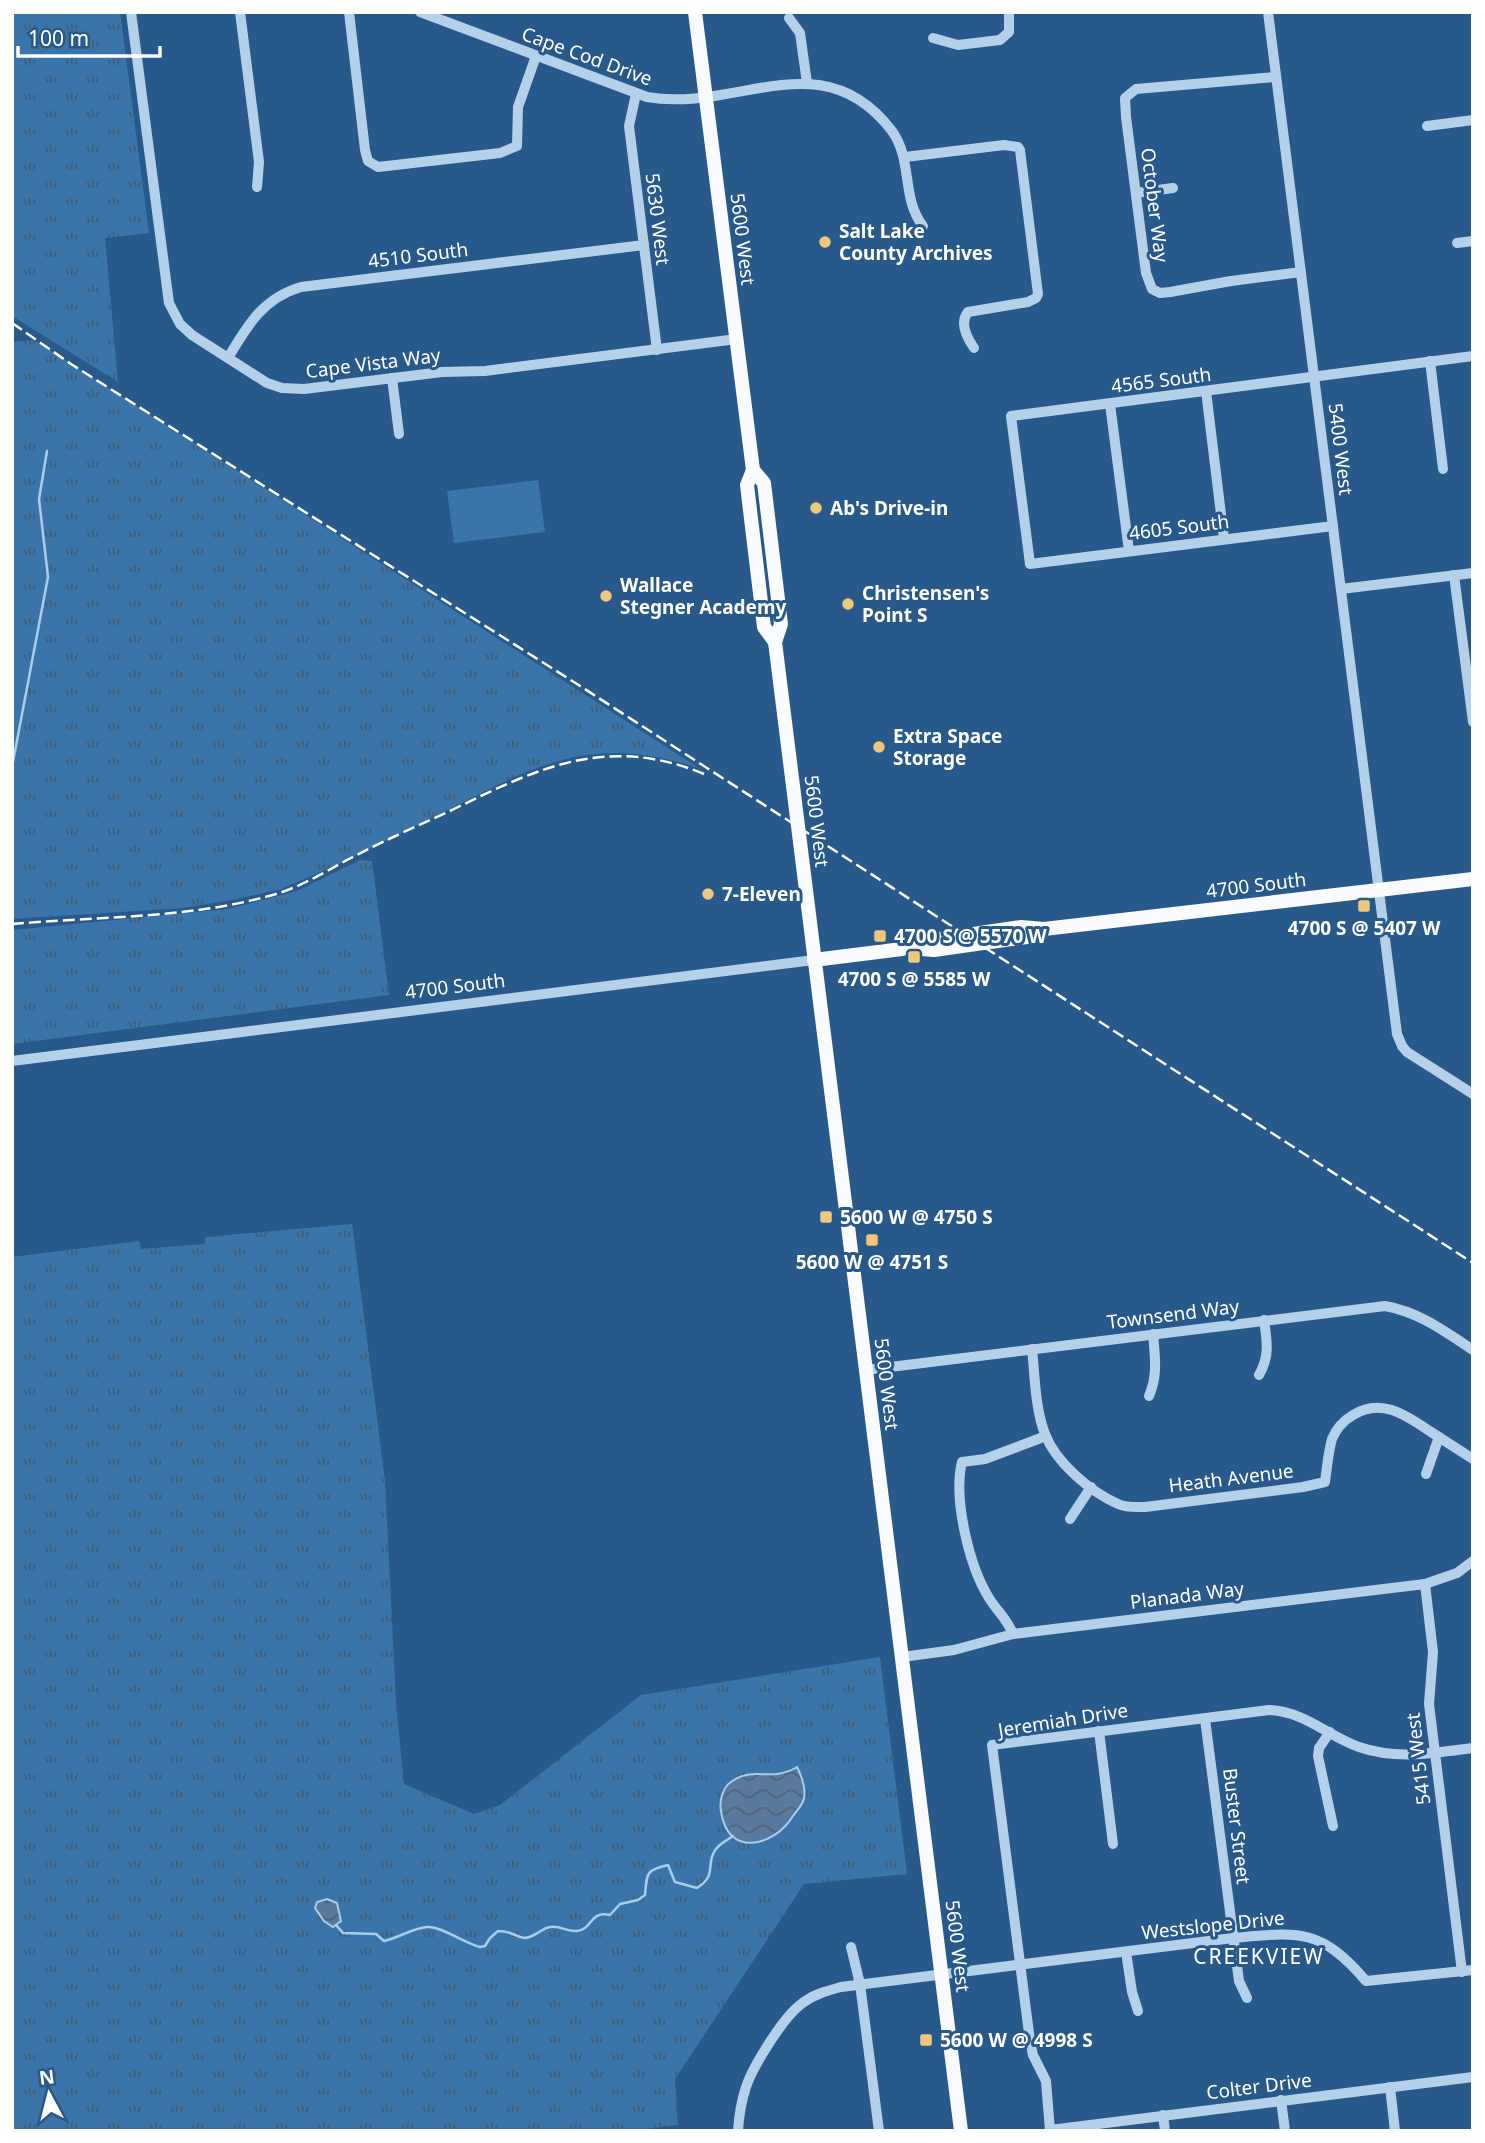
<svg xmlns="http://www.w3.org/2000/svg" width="1485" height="2143" viewBox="0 0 1485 2143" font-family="'Noto Sans',sans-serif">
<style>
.grass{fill:url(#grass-tufts)}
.garden{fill:#3b74a8}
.water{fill:url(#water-waves);stroke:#aacdea;stroke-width:2}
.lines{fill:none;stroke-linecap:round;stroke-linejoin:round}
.stream{stroke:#aacdea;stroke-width:2.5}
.minor{stroke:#b5d1ea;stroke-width:10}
.major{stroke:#f9fbfe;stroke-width:14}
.rail{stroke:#fff;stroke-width:2.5;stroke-dasharray:12 5;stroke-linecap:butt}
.poi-dot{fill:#f2c77b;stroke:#275a8b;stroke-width:2.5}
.labels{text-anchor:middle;stroke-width:6;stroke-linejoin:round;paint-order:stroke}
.street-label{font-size:19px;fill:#fff;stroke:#275a8b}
.poi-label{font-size:19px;font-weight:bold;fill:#fff;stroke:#275a8b;text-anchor:start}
.neighbourhood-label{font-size:21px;letter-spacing:2px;fill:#fff;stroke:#275a8b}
</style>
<defs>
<pattern id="grass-tufts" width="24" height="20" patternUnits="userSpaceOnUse" patternTransform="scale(1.75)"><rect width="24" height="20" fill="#3b74a8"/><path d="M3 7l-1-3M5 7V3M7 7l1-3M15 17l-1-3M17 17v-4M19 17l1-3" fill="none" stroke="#445e75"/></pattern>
<pattern id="water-waves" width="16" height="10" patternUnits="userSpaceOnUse" patternTransform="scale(1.75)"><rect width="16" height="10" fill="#587a9c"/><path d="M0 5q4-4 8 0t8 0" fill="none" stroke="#526374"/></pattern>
</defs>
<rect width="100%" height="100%" fill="#275a8b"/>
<!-- grass -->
<g class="grass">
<polygon points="12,12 120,12 149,233 105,238 118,382 12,316 14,212"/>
<path d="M34,340L657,741L699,768C626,745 578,748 508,780L339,864L281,889L238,899L183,908L12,919V342Z"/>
<polygon points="360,860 372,861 389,995 12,1044 12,930 228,909 297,891"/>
<polygon points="352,1224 385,1480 396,1703 404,1784 474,1814 500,1805 641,1695 880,1657 907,1874 804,1884 675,2079 678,2125 628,2131 12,2131 12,1257 139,1241 141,1249 205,1244 205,1237"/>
</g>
<!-- garden -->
<polygon class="garden" points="538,480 545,532 454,543 447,491"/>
<!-- water -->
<g class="water">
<path d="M797,1767C801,1775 806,1788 804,1798C803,1805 797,1810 793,1816C774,1847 727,1858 721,1811C719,1801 723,1787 731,1782C754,1765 770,1783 797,1767Z"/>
<polygon points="327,1899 337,1903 341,1921 333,1927 324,1921 315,1908 317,1902"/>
</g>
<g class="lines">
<!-- stream -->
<g class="stream">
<polyline points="12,767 48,577 39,499 47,451"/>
<path d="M336,1925L343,1933L376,1934L384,1941C399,1938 412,1928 427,1927C441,1926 464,1943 480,1947L485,1946L490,1938L498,1931C512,1931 516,1937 524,1938C535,1938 541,1928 550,1927C559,1925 568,1932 577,1931C593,1929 590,1910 610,1915L620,1904L638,1900L645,1895C647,1874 645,1870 668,1865L675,1882L697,1888C717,1875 706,1867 714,1852C718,1844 726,1841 733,1836"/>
</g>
<!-- minor -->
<g class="minor">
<polyline points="131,12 169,303 180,324 192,335 267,383 282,388 304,389 442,372 485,371 737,339"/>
<polyline points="240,12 259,162 257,187"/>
<polyline points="349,12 365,150 368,161 378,167 500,153 517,146 518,107 536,56"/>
<path d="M420,12L647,97C737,113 822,39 892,131C913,160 901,198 923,226"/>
<polyline points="1268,12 1397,1034 1402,1046 1407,1052 1473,1094"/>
<polyline points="789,18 800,33 807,83"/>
<polyline points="933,38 958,45 1000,40 1009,32 1009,12"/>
<polyline points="1276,77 1136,89 1125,98 1126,117 1146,273 1152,289 1160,293 1170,292 1231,281 1301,272"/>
<polyline points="636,94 629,126 657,350"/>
<polyline points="1427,126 1473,120"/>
<path d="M905,157L1004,145L1018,147L1020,150L1038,294L1036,298L1028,302L968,312C959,323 967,338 974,348"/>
<polyline points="1136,193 1173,188"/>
<polyline points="1457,243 1473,241"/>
<path d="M228,358C247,326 263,298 301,287L644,245"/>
<polyline points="1430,361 1443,469"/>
<polyline points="392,378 399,434"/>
<polyline points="1206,391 1224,539"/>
<polyline points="1110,404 1129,551"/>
<polyline points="1333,526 1030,564 1011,416 1473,356"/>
<polyline points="1454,575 1473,722"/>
<polyline points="1341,589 1473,573"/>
<polyline points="12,1061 814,960"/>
<path d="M1032,1349C1035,1377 1035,1408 1045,1434C1056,1463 1091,1492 1118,1504C1127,1508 1136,1507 1145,1507L1303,1487L1325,1482C1327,1468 1328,1453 1332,1439C1336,1429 1343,1421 1353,1415C1382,1397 1407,1416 1431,1432C1445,1441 1459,1450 1473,1459"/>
<path d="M866,1370L1385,1306C1419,1312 1444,1331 1473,1350"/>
<path d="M1259,1375C1270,1356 1267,1341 1264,1320"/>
<path d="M1149,1396C1158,1375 1155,1357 1153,1334"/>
<polyline points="1426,1474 1439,1437"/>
<polyline points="1070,1519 1091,1487"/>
<polyline points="1425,1584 1433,1652 1429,1704 1462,1972"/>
<path d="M1013,1634C1007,1619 997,1611 989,1598C969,1566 953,1498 962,1462L985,1459L1046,1436"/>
<polyline points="902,1657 954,1650 1013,1634 1425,1584 1457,1573 1473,1561"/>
<polyline points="1205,1719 1239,1981 1247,1998"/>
<polyline points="1099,1731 1113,1844"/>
<polyline points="1330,1732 1319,1748 1318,1756 1333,1826"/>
<polyline points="851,1947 860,1984 879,2131"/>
<polyline points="1126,1952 1132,1992 1138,2011"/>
<polyline points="1390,2087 1395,2131"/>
<polyline points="1281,2100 1285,2131"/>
<polyline points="1163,2115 1165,2131"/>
<polyline points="1050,2130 1473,2077"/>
<path d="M738,2131C739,2115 741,2102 746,2087C753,2066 783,2018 800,2005C812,1995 826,1991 841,1987L1233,1938C1298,1932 1320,1927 1366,1981L1473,1970"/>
<path d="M1050,2131L1046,2081L1033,2055L1030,2041L992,1745L1269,1710C1306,1712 1326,1735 1359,1747C1396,1760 1435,1753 1473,1748"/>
</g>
<!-- major -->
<g class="major">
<polyline points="695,12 753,470 747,485 764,627 775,642"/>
<polyline points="753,470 764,483 781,624 775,642 961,2131"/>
<polyline points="921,949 934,950 1027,937 1042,931"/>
<polyline points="814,960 902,949 933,940 1021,927 1044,929 1473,879"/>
</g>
<!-- rail -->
<g class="rail">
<polyline points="12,323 71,364 577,684 1473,1263"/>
<path d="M12,924C93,917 188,918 265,897C295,890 320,875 347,860C381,842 417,826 452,810C538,768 607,734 704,774"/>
</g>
</g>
<!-- markers -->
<g class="poi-dot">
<circle cx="825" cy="242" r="7"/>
<circle cx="816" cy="508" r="7"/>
<circle cx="606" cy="596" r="7"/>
<circle cx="848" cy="604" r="7"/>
<circle cx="879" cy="747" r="7"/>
<circle cx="708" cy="894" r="7"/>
<rect x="1357" y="899" width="14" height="14" rx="3.5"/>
<rect x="873" y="929" width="14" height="14" rx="3.5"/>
<rect x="907" y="950" width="14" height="14" rx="3.5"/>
<rect x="819" y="1210" width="14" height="14" rx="3.5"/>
<rect x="865" y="1233" width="14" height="14" rx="3.5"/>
<rect x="919" y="2033" width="14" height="14" rx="3.5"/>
</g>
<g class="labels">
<!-- street labels -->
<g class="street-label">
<text transform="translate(587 56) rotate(20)" y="7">Cape Cod Drive</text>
<text transform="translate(1155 205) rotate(83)" y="7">October Way</text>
<text transform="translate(658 219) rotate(83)" y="7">5630 West</text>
<text transform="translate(743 239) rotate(83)" y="7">5600 West</text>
<text transform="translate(418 255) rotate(-7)" y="7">4510 South</text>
<text transform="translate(373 363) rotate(-7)" y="7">Cape Vista Way</text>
<text transform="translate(1161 380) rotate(-7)" y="7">4565 South</text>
<text transform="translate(1341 449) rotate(83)" y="7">5400 West</text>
<text transform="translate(1179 527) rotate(-7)" y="7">4605 South</text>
<text transform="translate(817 821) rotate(83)" y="7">5600 West</text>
<text transform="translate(1256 885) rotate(-7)" y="7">4700 South</text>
<text transform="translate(455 986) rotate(-7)" y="7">4700 South</text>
<text transform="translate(1173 1314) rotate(-7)" y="7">Townsend Way</text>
<text transform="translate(887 1384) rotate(83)" y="7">5600 West</text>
<text transform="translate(1231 1478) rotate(-7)" y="7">Heath Avenue</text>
<text transform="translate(1187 1595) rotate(-7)" y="7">Planada Way</text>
<text transform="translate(1063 1720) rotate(-9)" y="7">Jeremiah Drive</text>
<text transform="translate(1418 1759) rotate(-97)" y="7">5415 West</text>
<text transform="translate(1237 1826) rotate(83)" y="7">Buster Street</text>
<text transform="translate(1213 1925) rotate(-6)" y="7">Westslope Drive</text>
<text transform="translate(958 1946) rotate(83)" y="7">5600 West</text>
<text transform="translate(1259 2086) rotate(-7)" y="7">Colter Drive</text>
</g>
<!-- poi labels -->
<g class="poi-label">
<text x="839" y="238">Salt Lake<tspan x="839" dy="22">County Archives</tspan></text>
<text x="830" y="515">Ab's Drive-in</text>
<text x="620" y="592">Wallace<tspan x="620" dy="22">Stegner Academy</tspan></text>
<text x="862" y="600">Christensen's<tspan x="862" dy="22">Point S</tspan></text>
<text x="893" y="743">Extra Space<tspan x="893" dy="22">Storage</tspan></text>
<text x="722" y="901">7-Eleven</text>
<text x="1364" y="935" text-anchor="middle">4700 S @ 5407 W</text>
<text x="894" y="943">4700 S @ 5570 W</text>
<text x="914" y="986" text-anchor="middle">4700 S @ 5585 W</text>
<text x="840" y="1224">5600 W @ 4750 S</text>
<text x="872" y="1269" text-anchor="middle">5600 W @ 4751 S</text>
<text x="940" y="2047">5600 W @ 4998 S</text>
</g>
<!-- neighbourhood labels -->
<g class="neighbourhood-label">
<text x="1259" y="1964">CREEKVIEW</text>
</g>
</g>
<!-- border -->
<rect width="1485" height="2143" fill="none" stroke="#ffffff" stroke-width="28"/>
<!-- north arrow -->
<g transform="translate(49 2094) rotate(353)" stroke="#275a8b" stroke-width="5" paint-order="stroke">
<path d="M0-5L12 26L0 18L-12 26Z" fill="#ffffff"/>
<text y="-10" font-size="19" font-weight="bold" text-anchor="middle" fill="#ffffff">N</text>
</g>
<!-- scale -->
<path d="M18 46v10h142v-10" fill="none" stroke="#ffffff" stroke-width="3.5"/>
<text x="28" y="46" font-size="21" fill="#ffffff" stroke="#275a8b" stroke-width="5" paint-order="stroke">100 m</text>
</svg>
